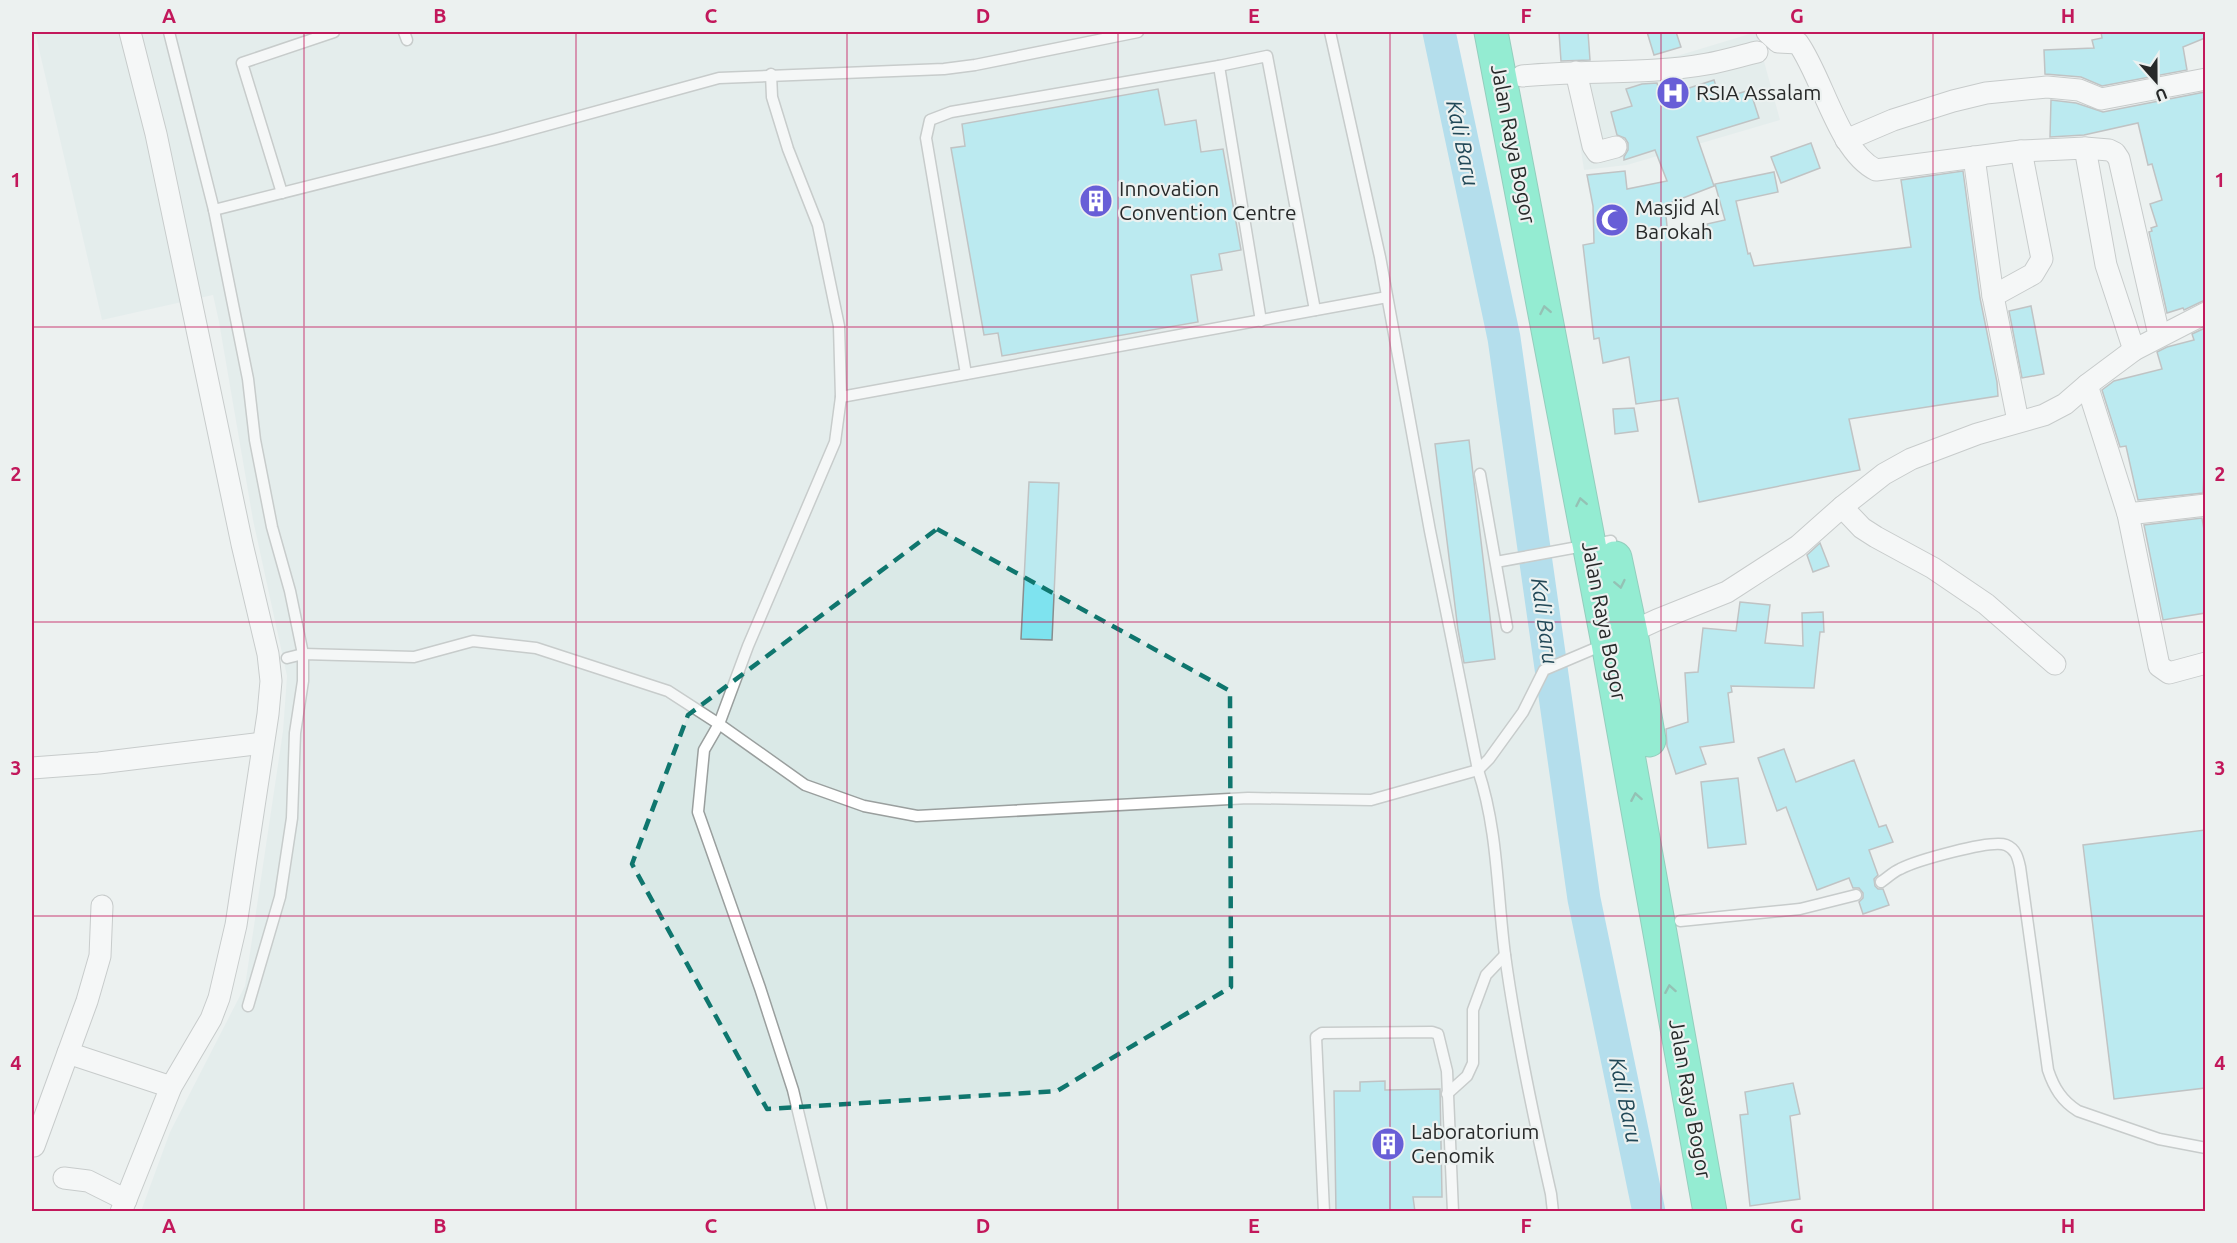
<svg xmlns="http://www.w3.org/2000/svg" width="2237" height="1243" viewBox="0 0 2237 1243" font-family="Ubuntu,sans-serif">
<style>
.built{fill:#dae9e7}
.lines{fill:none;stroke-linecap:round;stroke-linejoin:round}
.river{stroke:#70c7e7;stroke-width:33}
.building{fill:#7ee3ef;stroke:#898d8e;stroke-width:1.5}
.lane-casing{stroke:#9a9f9e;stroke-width:13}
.street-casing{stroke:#9a9f9e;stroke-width:23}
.highway-casing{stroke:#28a47f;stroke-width:35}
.lane{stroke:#fff;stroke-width:10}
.street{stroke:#fff;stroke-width:21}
.highway{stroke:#29e6ae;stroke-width:33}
.oneway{stroke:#28886c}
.marked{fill:none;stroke:#0f766e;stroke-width:4.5;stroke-dasharray:12 8;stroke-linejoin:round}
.grid{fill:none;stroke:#c2185b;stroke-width:1.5;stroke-opacity:0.55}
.labels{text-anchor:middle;stroke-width:4.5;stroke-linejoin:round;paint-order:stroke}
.poi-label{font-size:21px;fill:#272929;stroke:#ecf1f0;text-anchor:start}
.street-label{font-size:21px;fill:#272929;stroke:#ecf1f0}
.water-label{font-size:22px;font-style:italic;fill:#214857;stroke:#ecf1f0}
.neatline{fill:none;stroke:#c2185b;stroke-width:2}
.grid-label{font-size:20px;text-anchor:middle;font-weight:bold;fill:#c2185b}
</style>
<rect width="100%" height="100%" fill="#ecf1f0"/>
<!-- built -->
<g class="built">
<polygon points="35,32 1433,32 1656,1211 141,1211 170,1132 245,986 283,731 287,676 253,520 219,322 213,295 102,320"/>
<polygon points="1756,32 1780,120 1627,165 1584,170 1568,67 1677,56"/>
</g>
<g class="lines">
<!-- river -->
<polyline class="river" points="1439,32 1504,338 1584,899 1649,1212"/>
</g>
<!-- building -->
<g class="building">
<polygon points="1559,32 1588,32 1590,60 1561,61"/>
<polygon points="1647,32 1676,32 1681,47 1654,55"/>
<polygon points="2101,32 2205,32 2205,38 2183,47 2187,70 2102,86 2081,77 2045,74 2044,50 2094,48 2092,40 2102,38"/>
<polygon points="1714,80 1720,99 1750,90 1759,118 1697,137 1714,186 1665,205 1668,237 1708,227 1707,224 1725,220 1715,184 1774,172 1778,192 1736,201 1748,254 1750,253 1754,266 1911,247 1901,180 1963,171 1980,298 1997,382 1998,396 1849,419 1860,470 1699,502 1678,398 1636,404 1629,357 1603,363 1599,338 1594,339 1583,245 1594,243 1593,206 1587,175 1625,171 1627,189 1667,181 1655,150 1624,160 1624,157 1628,150 1628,143 1625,138 1617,135 1611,112 1632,106 1626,89 1642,84 1657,83 1661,97"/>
<polygon points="1158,89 1165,125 1196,120 1201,152 1223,149 1241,250 1219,254 1222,270 1191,275 1198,322 1002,356 998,333 984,335 951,148 965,146 962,124"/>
<polygon points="2205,92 2205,300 2184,310 2183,308 2167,313 2149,232 2152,231 2151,228 2157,226 2150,204 2162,200 2152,164 2148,165 2138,123 2084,135 2050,137 2051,100 2076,103 2103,112"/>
<polygon points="1811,143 1820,168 1781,183 1771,157"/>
<polygon points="2031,306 2044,374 2022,378 2009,311"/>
<polygon points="2205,328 2205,450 2203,493 2138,500 2126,446 2120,447 2102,390 2114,381 2162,369 2157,352 2167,347 2194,340 2192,334"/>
<polygon points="1634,408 1638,431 1615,434 1613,409"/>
<polygon points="1469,440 1495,659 1464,663 1458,630 1435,444"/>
<polygon points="1029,482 1059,483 1052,640 1021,639"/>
<polygon points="2202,518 2205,536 2205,613 2163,620 2144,525"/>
<polygon points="1820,543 1829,566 1813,572 1807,555"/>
<polygon points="1740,602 1770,605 1765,643 1803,646 1802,613 1823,612 1824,632 1820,632 1814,688 1731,686 1732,692 1728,693 1734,742 1700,747 1706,764 1676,774 1667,746 1666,729 1688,722 1685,673 1698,672 1703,628 1736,631"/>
<polygon points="1784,749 1796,782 1854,760 1879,827 1886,825 1893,842 1869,850 1878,875 1874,879 1875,886 1878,889 1883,889 1889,905 1863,914 1859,902 1863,898 1863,893 1859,888 1853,888 1849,878 1817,890 1786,807 1777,811 1758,758"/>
<polygon points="1738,778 1746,844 1708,848 1701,782"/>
<polygon points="2205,830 2205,1088 2114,1099 2083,845"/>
<polygon points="1385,1081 1385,1090 1440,1089 1442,1197 1413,1197 1415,1212 1336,1212 1334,1091 1360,1091 1360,1082"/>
<polygon points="1793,1083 1800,1114 1790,1116 1800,1199 1750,1206 1740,1115 1748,1114 1745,1092"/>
</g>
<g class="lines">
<defs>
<g id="lane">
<polyline points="169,32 214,210 248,379 255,440 272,527 290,591 303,654 303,681 295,733 292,818 280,897 248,1006"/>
<polyline points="404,32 407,40"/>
<path d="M1330,32L1380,257L1430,531L1478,770C1498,830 1497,893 1505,955C1516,1036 1533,1115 1551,1194L1553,1212"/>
<polyline points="1219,66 1261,321"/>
<polyline points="771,74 772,97 788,149 818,225 839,326 841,397 835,442 748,646 719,724 704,750 698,812 760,988 793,1090 822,1212"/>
<polyline points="282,193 242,63 334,32"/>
<polyline points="214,210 496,139 719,78 944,69 975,65 1138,32"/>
<polyline points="966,374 926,138 930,120 951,112 1219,66 1267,56 1315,310"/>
<polyline points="841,397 1387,297"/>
<polyline points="1480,474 1507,627"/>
<polyline points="1496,562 1611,541"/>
<polyline points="287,658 303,654 414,657 473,641 536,648 668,691 719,724 805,785 864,806 917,816 1248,798 1371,800 1478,770 1489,759 1523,712 1544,670 1603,645"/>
<path d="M1881,882C1887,878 1893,872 1900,869C1915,861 1991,839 2006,845C2016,849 2018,858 2020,867L2048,1070C2054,1088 2062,1101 2078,1111L2159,1139L2206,1148"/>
<polyline points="1680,921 1800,909 1856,895"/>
<polyline points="1447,1094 1467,1076 1473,1063 1473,1010 1486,975 1505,955"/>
<polyline points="1324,1212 1316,1037 1322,1033 1432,1032 1438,1034 1447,1071 1453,1212"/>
</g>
<g id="street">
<path d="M1767,32L1778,42L1798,43C1823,78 1838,151 1876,170L2021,151L2085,148L2109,150L2115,153L2119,159L2159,335"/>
<polyline points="1576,72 1593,146 1597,152 1616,147"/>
<path d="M1522,76C1583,70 1647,75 1707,64C1724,61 1740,56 1757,52"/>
<polyline points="1846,140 1893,120 1953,101 1986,93 2047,87 2079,90 2101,99 2206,79"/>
<polyline points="2085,148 2106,265 2134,350"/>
<polyline points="1974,157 1993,296 2018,421"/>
<polyline points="1993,296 2033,274 2042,259 2021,151"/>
<polyline points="2087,385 2128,514 2206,505"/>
<polyline points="1842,507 1862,528 1876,537 1933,568 1986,604 2055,664"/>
<polyline points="2128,514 2159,666 2169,673 2206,663"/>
<polyline points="1620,637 1657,620 1727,592 1798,546 1842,507 1884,474 1911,459 1977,434 2044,415 2065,404 2087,385 2134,350 2206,313"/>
<polyline points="32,768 99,763 263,743"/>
<polyline points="68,1053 171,1087"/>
<polyline points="34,1146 87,1001 100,956 102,906"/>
<polyline points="64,1178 88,1181 126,1200"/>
<polyline points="121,1212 171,1087 211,1019 219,998 236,925 268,714 271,681 268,654 242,544 156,134 130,32"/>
</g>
<g id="highway">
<polyline points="1491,32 1608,643 1710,1212"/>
<polyline points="1615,558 1631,633 1649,740"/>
</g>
</defs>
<!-- lane casing -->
<use href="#lane" class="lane-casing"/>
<!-- street casing -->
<use href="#street" class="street-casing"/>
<!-- highway casing -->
<use href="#highway" class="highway-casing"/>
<!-- lane -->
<use href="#lane" class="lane"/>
<!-- street -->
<use href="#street" class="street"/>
<!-- highway -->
<use href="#highway" class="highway"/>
</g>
<!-- one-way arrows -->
<defs><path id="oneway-chevron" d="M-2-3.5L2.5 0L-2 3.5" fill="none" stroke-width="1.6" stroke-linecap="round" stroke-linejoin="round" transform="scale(1.5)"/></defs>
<g class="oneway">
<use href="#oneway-chevron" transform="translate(1545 310) rotate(-101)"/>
<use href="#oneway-chevron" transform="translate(1581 502) rotate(-101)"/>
<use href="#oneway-chevron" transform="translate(1620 584) rotate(78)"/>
<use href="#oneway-chevron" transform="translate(1636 797) rotate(-100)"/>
<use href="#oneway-chevron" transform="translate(1670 989) rotate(-100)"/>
</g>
<!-- marked area -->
<path d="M0 0H2237V1243H0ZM937,529L1230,691L1231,987L1057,1091L767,1109L632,864L688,715Z" fill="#ecf1f0" fill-opacity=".55" fill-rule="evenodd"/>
<path class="marked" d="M937,529L1230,691L1231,987L1057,1091L767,1109L632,864L688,715Z"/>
<!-- grid -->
<path class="grid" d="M304,32V1212M576,32V1212M847,32V1212M1118,32V1212M1390,32V1212M1661,32V1212M1933,32V1212M32,327H2206M32,622H2206M32,916H2206"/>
<!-- icons -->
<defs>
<symbol id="hospital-disc" viewBox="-11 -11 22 22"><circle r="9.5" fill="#685ed7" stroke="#ecf1f0"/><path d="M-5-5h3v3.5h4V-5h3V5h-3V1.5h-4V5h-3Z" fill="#fff"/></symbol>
<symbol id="building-disc" viewBox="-11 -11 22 22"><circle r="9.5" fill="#685ed7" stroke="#ecf1f0"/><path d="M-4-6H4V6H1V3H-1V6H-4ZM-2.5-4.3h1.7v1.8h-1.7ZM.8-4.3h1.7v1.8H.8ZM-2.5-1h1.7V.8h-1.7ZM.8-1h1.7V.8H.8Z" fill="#fff"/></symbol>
<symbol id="mosque-disc" viewBox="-11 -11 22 22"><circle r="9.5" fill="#685ed7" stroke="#ecf1f0"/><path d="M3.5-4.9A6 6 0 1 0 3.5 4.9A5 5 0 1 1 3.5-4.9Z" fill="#fff"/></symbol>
</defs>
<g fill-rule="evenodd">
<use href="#hospital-disc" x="1654" y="74" width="38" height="38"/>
<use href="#building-disc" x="1077" y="182" width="38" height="38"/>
<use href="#mosque-disc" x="1593" y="201" width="38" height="38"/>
<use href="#building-disc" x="1369" y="1125" width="38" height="38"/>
</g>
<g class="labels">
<!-- poi labels -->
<g class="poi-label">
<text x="1696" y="100">RSIA Assalam</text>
<text x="1119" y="196">Innovation<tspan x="1119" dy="24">Convention Centre</tspan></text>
<text x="1635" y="215">Masjid Al<tspan x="1635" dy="24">Barokah</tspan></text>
<text x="1411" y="1139">Laboratorium<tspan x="1411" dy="24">Genomik</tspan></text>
</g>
<!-- street labels -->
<g class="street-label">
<text transform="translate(1513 144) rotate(79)" y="7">Jalan Raya Bogor</text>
<text transform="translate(1604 621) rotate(79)" y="7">Jalan Raya Bogor</text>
<text transform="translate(1690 1099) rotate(80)" y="7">Jalan Raya Bogor</text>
</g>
<!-- water labels -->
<g class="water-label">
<text transform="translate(1463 143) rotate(78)" y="8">Kali Baru</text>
<text transform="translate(1545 621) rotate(82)" y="8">Kali Baru</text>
<text transform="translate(1626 1100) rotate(78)" y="8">Kali Baru</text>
</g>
</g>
<!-- border -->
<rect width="2237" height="1243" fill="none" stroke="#ecf1f0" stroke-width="66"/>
<!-- north arrow -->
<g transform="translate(2156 81) rotate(159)" stroke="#ecf1f0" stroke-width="4.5" paint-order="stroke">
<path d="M0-4.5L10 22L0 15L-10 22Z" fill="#272929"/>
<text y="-9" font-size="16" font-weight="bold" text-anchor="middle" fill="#272929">U</text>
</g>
<rect x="33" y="33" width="2171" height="1177" class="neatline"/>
<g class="grid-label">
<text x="169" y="23">A</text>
<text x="440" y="23">B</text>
<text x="711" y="23">C</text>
<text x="983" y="23">D</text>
<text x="1254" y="23">E</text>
<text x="1526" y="23">F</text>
<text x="1797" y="23">G</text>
<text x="2068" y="23">H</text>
<text x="16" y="187">1</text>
<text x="2220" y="187">1</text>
<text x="16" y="481">2</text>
<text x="2220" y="481">2</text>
<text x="16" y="775">3</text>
<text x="2220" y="775">3</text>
<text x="16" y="1070">4</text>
<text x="2220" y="1070">4</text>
<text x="169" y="1233">A</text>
<text x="440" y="1233">B</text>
<text x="711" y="1233">C</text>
<text x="983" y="1233">D</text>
<text x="1254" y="1233">E</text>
<text x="1526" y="1233">F</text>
<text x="1797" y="1233">G</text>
<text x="2068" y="1233">H</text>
</g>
</svg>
